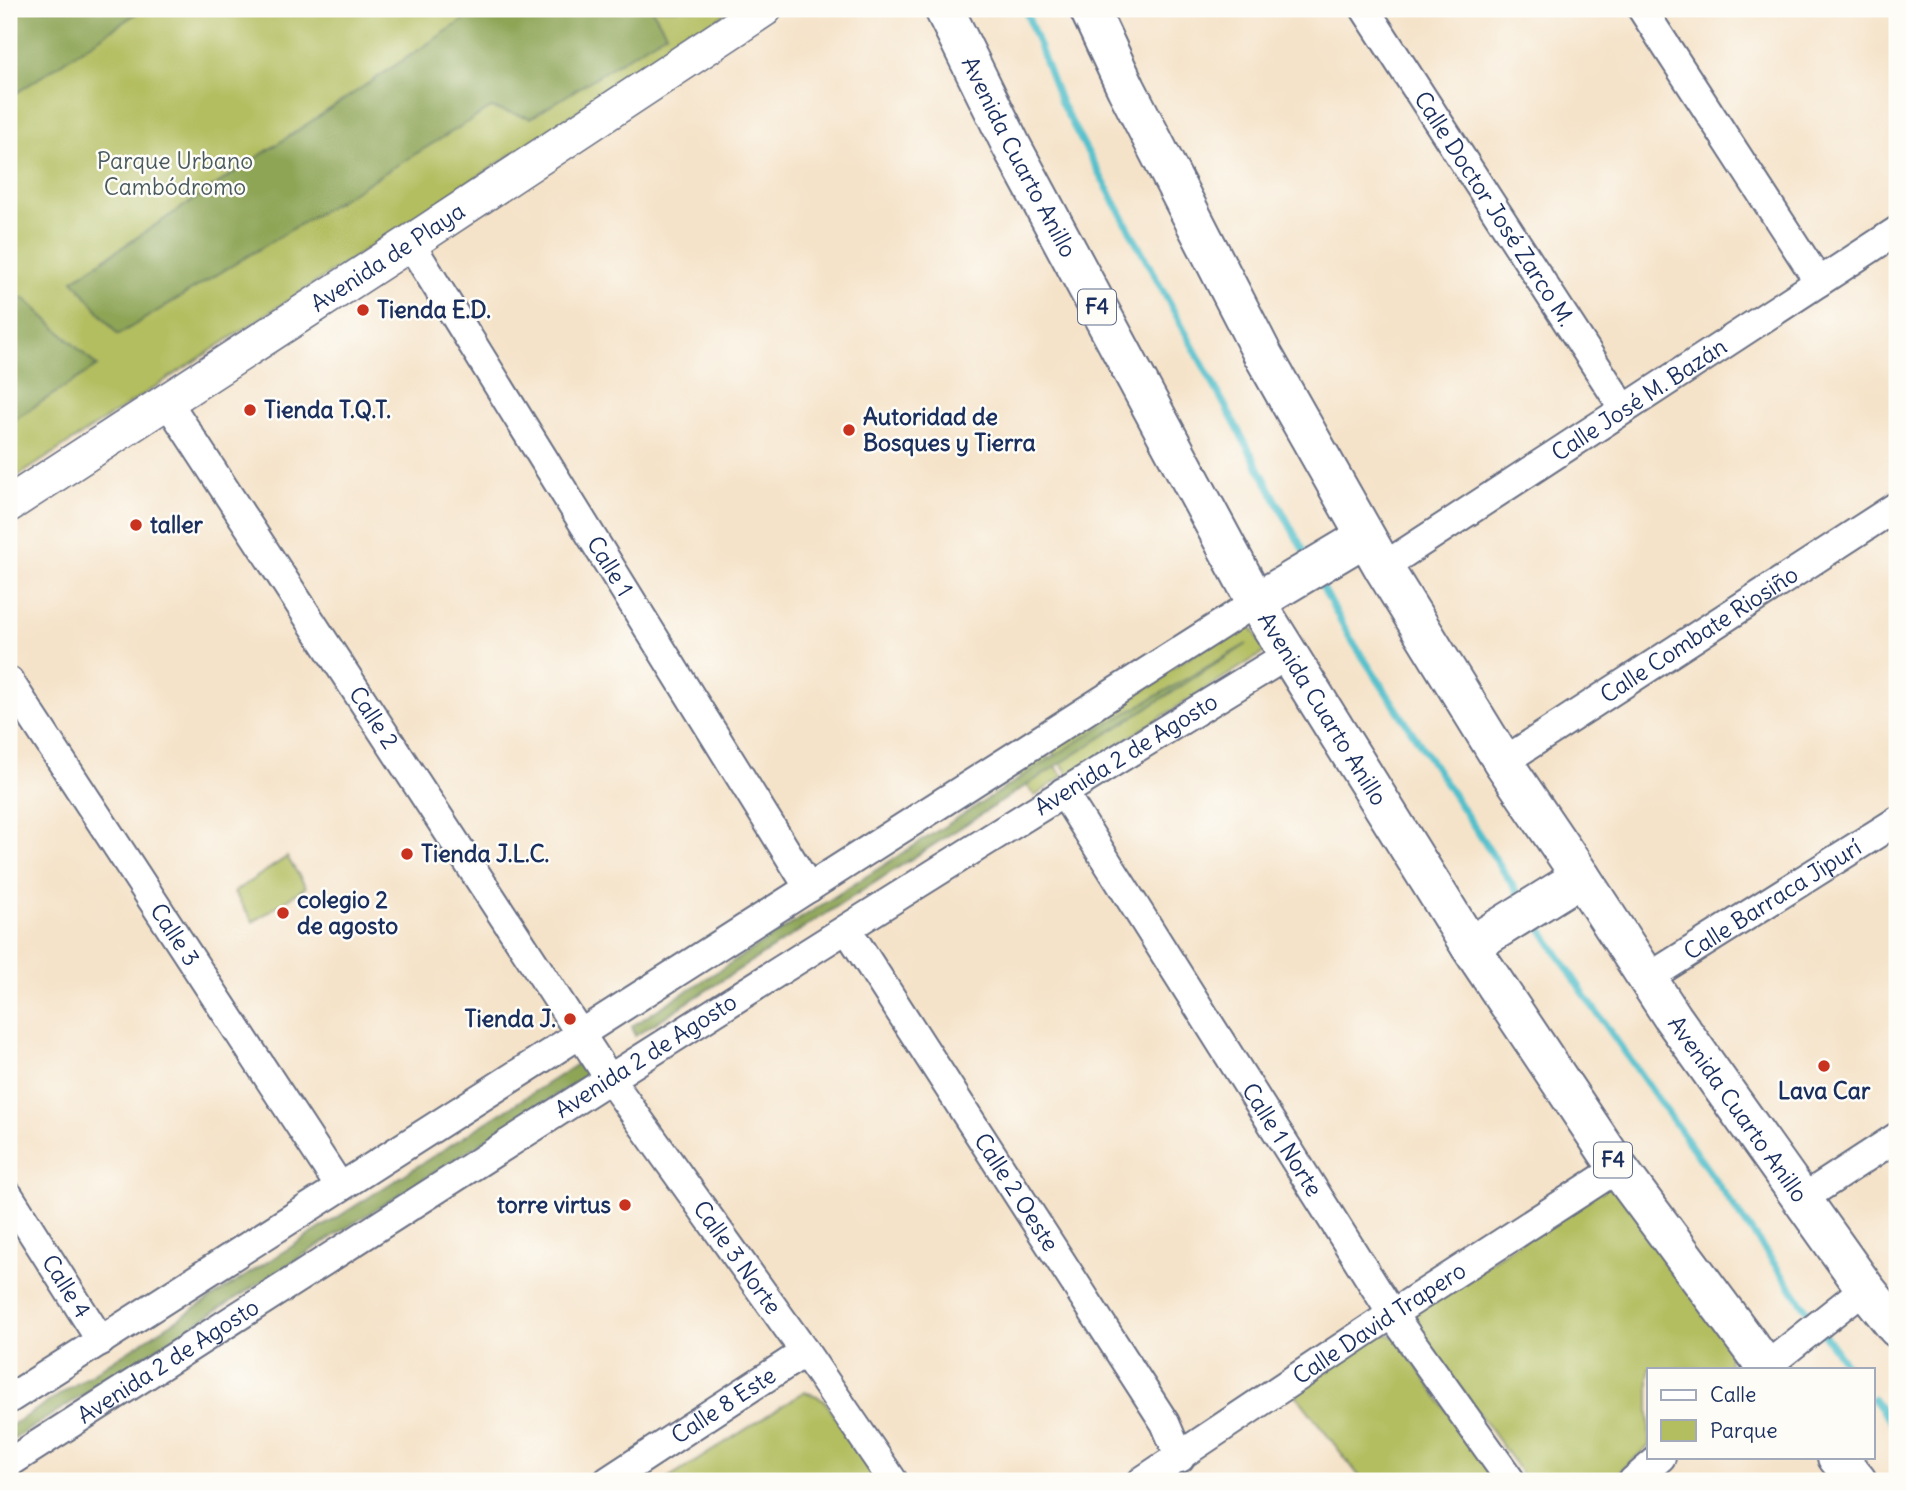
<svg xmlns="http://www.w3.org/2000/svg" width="1906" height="1490" viewBox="0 0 1906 1490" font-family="Delius,sans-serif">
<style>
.green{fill:#b3be60;stroke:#67765f;stroke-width:2}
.forest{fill:#8ea556;stroke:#546a5a;stroke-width:2}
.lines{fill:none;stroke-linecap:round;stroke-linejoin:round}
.stream{stroke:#52bfcb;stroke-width:7}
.minor-casing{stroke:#676e83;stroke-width:32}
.major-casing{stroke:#676e83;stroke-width:38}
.highway-casing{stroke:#676e83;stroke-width:42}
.minor{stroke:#fff;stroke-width:28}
.major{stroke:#fff;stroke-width:35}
.highway{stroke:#fff;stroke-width:38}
.poi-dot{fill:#c8321e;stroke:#fdfcf7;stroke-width:2.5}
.labels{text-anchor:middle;stroke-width:5;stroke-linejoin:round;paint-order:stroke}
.shield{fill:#fdfcf7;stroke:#5f6c8c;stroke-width:2}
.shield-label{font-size:21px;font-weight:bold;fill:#1b2f5e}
.street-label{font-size:23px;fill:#1b2f5e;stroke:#fdfcf7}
.park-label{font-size:23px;fill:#495a5f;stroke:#fdfcf7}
.poi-label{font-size:23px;font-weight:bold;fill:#1b2f5e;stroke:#fdfcf7;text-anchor:start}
</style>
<rect width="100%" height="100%" fill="#fdfcf7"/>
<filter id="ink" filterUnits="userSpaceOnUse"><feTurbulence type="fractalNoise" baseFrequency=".0143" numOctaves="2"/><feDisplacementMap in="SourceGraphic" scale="14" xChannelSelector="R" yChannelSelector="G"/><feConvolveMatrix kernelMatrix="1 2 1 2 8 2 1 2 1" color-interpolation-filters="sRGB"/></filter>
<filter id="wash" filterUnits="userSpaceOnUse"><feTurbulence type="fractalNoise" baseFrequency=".00686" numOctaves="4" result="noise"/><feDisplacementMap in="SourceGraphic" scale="28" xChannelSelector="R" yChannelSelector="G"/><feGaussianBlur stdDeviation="1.57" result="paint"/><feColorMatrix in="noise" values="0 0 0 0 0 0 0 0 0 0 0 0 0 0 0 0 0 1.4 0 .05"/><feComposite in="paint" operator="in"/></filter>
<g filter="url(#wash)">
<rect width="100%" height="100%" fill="#f5e3c9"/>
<!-- green -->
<g class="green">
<polygon points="9,9 732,9 539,137 9,482"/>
<polygon points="1247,620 1266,651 1069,775 1049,747"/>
<polygon points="1044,751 1063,776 1035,796 1016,772"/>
<polygon points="287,857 306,887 253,922 234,892"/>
<polygon points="1613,1180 1729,1344 1729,1364 1727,1369 1649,1369 1649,1446 1609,1481 1527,1481 1409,1316"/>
<polygon points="1383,1333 1396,1337 1496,1481 1363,1481 1293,1391"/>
<polygon points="804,1392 817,1396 826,1403 879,1481 665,1481"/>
</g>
<!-- forest -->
<g class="forest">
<polygon points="9,9 143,9 9,98"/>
<polygon points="480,9 652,9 666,33 531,118 491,108 118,335 73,280"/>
<polygon points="23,297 97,366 9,423 9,307"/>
<polygon points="1247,644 635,1036 632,1026 1083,738"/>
<polygon points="581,1062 589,1074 9,1442 9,1427"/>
</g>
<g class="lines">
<!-- stream -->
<g class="stream">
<polyline points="1025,9 1061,103 1307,557"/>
<polyline points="1317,577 1349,636 1523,901"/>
<polyline points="1535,919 1588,1000 1814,1320"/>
<polyline points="1821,1330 1849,1369"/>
<polyline points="1873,1399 1897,1430"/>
</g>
</g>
</g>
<g filter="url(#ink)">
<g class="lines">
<defs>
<g id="minor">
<path id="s1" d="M1365,9L1624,409"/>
<polyline points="1642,9 1819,282"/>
<path id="s2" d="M410,243L809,888"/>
<path id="s3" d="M167,401L609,1078L805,1352L893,1481"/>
<path id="s4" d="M1383,567L1897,231"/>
<path id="s5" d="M9,681L340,1187"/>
<path id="s6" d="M1503,762L1897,506"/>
<path id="s7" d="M1063,792L1392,1314L1511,1481"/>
<path id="s8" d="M847,929L1165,1423L1180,1458"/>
<path id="s9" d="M1648,978L1897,821"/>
<path id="s10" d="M9,1196L101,1341"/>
<polyline points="1802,1199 1897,1137"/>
<polyline points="1763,1369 1865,1288"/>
<polyline points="9,1399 1256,602"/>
<path id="s11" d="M9,1463C434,1191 858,917 1289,654"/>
<path id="s12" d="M608,1481L805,1352"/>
<path id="s13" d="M1142,1481L1392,1314L1618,1168"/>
<polyline points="1633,1481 1661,1457"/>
</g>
<g id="major">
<path id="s14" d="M9,504L410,243L764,9"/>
</g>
<g id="highway">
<path id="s15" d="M944,9L1012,147L1256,602L1470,946L1618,1168L1767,1369"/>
<path id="s16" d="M1089,9L1126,88L1263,355L1383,567L1503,762L1581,877L1673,1018L1865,1288L1897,1328"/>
<polyline points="1256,602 1365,537"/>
<polyline points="1470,946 1581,877"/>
<polyline points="1837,1457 1857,1481"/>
</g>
</defs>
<!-- minor casing -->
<use href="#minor" class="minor-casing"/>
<!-- major casing -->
<use href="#major" class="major-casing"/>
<!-- highway casing -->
<use href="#highway" class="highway-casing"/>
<!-- minor -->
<use href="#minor" class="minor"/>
<!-- major -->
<use href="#major" class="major"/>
<!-- highway -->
<use href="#highway" class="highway"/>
</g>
</g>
<!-- markers -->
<g class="poi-dot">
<circle cx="363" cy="310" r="7"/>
<circle cx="250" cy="410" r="7"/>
<circle cx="849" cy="430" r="7"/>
<circle cx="136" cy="525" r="7"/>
<circle cx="407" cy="854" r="7"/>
<circle cx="283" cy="913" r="7"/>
<circle cx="570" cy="1019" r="7"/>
<circle cx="1824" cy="1066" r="7"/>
<circle cx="625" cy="1205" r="7"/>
</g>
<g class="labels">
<!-- shield labels -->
<g class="shield">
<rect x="1078" y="289.5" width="38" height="35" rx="5"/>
<rect x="1594" y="1142.5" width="38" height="35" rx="5"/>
</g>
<g class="shield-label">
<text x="1097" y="314">F4</text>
<text x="1613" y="1167">F4</text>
</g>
<!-- street labels -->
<g class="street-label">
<text dy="8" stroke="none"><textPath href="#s15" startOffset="166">Avenida Cuarto Anillo</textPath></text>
<text dy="8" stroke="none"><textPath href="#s1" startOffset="238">Calle Doctor José Zarco M.</textPath></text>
<text dy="8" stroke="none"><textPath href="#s14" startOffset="452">Avenida de Playa</textPath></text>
<text dy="8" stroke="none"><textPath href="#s4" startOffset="306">Calle José M. Bazán</textPath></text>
<text dy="8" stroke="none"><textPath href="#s2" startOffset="380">Calle 1</textPath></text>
<text dy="8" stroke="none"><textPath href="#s6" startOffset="234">Calle Combate Riosiño</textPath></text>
<text dy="8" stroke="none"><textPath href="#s15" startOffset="796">Avenida Cuarto Anillo</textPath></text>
<text dy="8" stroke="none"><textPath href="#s3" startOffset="378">Calle 2</textPath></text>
<text dy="8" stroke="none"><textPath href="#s11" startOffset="1323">Avenida 2 de Agosto</textPath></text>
<text dy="8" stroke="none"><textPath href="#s9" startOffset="147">Calle Barraca Jipurí</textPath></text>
<text dy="8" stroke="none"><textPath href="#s5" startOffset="303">Calle 3</textPath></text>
<text dy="8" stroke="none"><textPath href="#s11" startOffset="756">Avenida 2 de Agosto</textPath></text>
<text dy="8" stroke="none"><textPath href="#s16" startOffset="1279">Avenida Cuarto Anillo</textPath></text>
<text dy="8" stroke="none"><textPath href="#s7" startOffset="411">Calle 1 Norte</textPath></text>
<text dy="8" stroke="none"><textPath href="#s8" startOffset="313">Calle 2 Oeste</textPath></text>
<text dy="8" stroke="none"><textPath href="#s3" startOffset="1029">Calle 3 Norte</textPath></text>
<text dy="8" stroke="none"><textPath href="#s10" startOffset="107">Calle 4</textPath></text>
<text dy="8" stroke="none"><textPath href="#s13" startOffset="285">Calle David Trapero</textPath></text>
<text dy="8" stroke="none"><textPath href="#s11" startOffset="189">Avenida 2 de Agosto</textPath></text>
<text dy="8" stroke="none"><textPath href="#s12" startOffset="138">Calle 8 Este</textPath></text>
</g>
<!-- park labels -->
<g class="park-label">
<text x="175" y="169">Parque Urbano<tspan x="175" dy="26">Cambódromo</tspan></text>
</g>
<!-- poi labels -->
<g class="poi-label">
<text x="377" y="318">Tienda E.D.</text>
<text x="264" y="418">Tienda T.Q.T.</text>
<text x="863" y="425">Autoridad de<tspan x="863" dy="26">Bosques y Tierra</tspan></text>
<text x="150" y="533">taller</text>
<text x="421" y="862">Tienda J.L.C.</text>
<text x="297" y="908">colegio 2<tspan x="297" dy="26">de agosto</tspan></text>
<text x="556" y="1027" text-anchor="end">Tienda J.</text>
<text x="1824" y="1099" text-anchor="middle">Lava Car</text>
<text x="611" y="1213" text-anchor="end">torre virtus</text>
</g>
</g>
<!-- margin -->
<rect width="1906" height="1490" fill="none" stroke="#fdfcf7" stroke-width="35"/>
<!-- legend -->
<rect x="1647" y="1368" width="228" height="91" fill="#fdfcf7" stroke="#a3aaba" stroke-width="2"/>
<rect x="1661" y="1390" width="35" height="10" fill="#ffffff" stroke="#a3aaba" stroke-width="2"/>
<text x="1710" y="1402" font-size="21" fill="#1b2f5e">Calle</text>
<rect x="1661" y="1420" width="35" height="21" fill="#b3be60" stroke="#a3aaba" stroke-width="2"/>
<text x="1710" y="1438" font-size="21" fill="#1b2f5e">Parque</text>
</svg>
